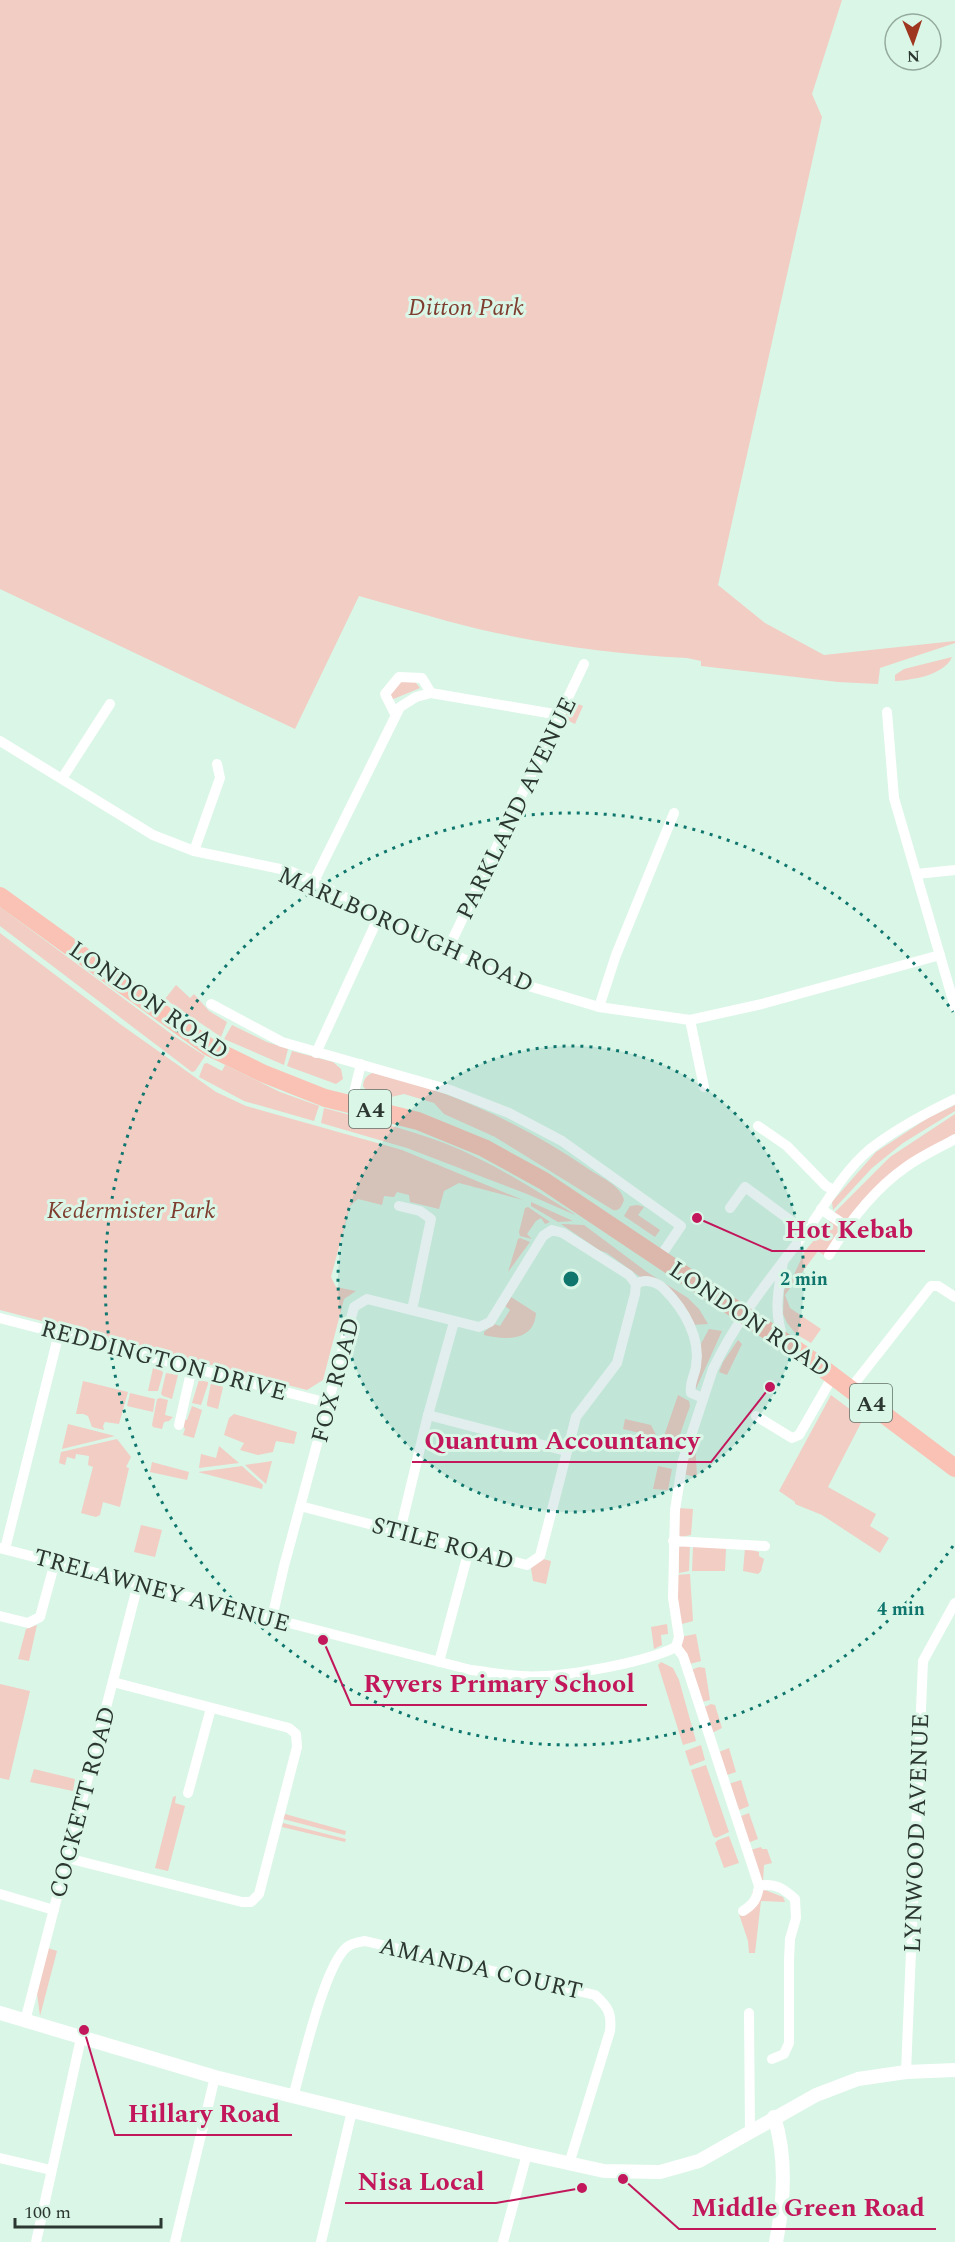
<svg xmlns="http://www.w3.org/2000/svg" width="955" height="2242" viewBox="0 0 955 2242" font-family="Spectral,serif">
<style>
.green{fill:#f1cdc4}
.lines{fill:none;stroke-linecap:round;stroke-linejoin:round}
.minor{stroke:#fff;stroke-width:10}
.tertiary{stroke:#fff;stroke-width:14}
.primary{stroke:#f9c2b5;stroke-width:18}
.ring{fill:none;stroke:#0f766e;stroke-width:3;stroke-dasharray:3 6}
.labels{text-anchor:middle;stroke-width:6;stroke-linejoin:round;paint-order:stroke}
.shield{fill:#daf6e7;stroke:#607068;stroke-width:1.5}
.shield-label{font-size:22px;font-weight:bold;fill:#2c3731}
.park-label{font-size:24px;font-style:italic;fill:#7e3d2e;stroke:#daf6e7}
.street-label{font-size:24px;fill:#2c3731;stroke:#daf6e7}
.centre{fill:#0f766e;stroke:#daf6e7;stroke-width:3}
.ring-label{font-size:18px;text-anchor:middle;font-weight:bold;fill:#0f766e;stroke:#daf6e7;stroke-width:6;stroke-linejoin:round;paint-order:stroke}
.leader{fill:none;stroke:#c2185b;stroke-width:2}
.callout-dot{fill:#c2185b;stroke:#daf6e7;stroke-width:2}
.callout-label{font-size:26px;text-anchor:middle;font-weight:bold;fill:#c2185b;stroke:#daf6e7;stroke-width:6;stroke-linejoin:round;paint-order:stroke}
</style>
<rect width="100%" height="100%" fill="#daf6e7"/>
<!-- green -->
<g class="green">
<path d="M0,0H842L812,94L822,117L718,585L765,623L824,655L955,641V643L880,668L878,684L838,682L701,666V661L687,658C607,654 525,642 447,621C418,613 388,604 359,596L295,729L0,589Z"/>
<path d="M952,657C944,675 913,680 895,681V675L904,669Z"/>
<polygon points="413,679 420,688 391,700 390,687 395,681"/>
<polygon points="571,701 583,706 575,724 563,718"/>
<polygon points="0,907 174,1036 205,1056 195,1071 192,1072 0,926"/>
<polygon points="0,933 120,1024 216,1092 246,1106 402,1150 523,1200 459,1183 444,1191 439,1209 410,1202 409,1195 397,1192 394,1197 384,1196 382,1205 358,1199 350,1206 331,1277 336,1287 356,1291 344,1299 323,1380 307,1390 0,1310"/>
<polygon points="176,985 190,998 194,994 209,1011 227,1022 221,1037 165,999"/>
<polygon points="232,1025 267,1042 288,1049 284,1065 224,1039"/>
<polygon points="292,1051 333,1062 341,1069 343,1079 336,1084 287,1066"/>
<polygon points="207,1063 222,1071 225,1065 280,1092 319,1106 314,1121 244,1101 199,1077 204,1064"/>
<path d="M376,1072C453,1092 525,1125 590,1170C602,1178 621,1186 624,1200C622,1205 620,1212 613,1210L495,1137L444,1114L434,1103L404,1094L391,1097L366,1090L363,1086C364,1077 368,1074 376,1072Z"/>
<polygon points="955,1105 955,1111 903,1143 872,1168 833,1210 832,1202 876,1152 928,1118"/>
<path d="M324,1108C364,1119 405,1128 444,1143C490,1161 532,1188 574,1214L575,1215L527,1194L407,1148L321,1123Z"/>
<polygon points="955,1114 955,1135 946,1139 848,1220 843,1220 834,1213 890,1157"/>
<polygon points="531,1202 573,1221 558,1222 531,1206"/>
<polygon points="638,1205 644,1207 638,1215 660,1230 655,1237 624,1216 630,1206"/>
<polygon points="528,1207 550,1222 545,1224 541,1218 536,1221 527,1234 532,1239 520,1236 519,1232 525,1208"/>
<polygon points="830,1221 840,1228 841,1237 825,1256 818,1251 785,1295 790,1308 821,1329 811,1343 796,1334 787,1323 783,1314 784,1290 790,1283 805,1251"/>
<polygon points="561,1224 584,1225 647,1272 688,1298 699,1309 708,1324 692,1325 676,1299 643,1279 607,1253 599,1250"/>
<polygon points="520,1238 530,1242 508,1272 518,1239"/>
<path d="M511,1297L536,1313C534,1342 505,1340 484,1335V1332L494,1324L500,1326L510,1310L505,1306Z"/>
<polygon points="709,1329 722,1331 695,1391 697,1351"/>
<polygon points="738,1340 742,1344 727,1375 719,1372 723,1362"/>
<polygon points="153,1368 162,1370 163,1373 158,1391 148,1391"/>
<polygon points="166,1373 178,1375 172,1399 163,1396 161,1394"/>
<polygon points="199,1380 208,1382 208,1384 201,1405 192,1403"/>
<polygon points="83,1381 128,1392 119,1424 105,1422 103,1426 104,1430 92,1427 88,1416 83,1414 76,1414"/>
<polygon points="211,1383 223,1387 218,1409 207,1406 207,1403"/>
<polygon points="130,1393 155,1399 153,1412 127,1406"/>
<polygon points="678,1395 689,1401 690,1406 678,1440 664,1436"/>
<polygon points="831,1395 863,1419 828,1487 876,1514 870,1526 889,1538 880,1553 822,1515 795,1504 795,1502 779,1491"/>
<polygon points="160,1398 168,1400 165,1415 173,1417 169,1421 164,1422 162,1429 153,1427 152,1425 157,1399"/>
<polygon points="192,1406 202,1410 194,1438 183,1435 185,1429 180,1419 187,1420"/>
<polygon points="234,1414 297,1432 294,1444 276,1441 273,1452 258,1455 240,1450 244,1443 224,1435 229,1418"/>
<polygon points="625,1419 651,1425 657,1437 623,1429"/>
<polygon points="68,1424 115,1436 62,1449"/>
<polygon points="117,1439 131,1457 126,1467 129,1468 120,1507 103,1502 100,1515 96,1517 81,1513 93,1467 88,1465 89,1456 76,1454 75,1459 67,1457 65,1465 59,1463 61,1452"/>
<polygon points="691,1441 695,1441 697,1477 682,1474"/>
<polygon points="219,1446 239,1463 199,1468 201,1454 216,1458"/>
<polygon points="272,1461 266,1484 245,1465"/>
<polygon points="152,1462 189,1472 187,1480 150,1472"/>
<polygon points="242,1466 263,1485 262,1489 198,1472"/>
<polygon points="658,1466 672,1469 668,1490 653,1489"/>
<polygon points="678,1508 693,1509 691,1535 681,1537 677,1534"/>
<polygon points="141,1525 162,1530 155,1557 134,1552"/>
<polygon points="690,1545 689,1571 679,1573 678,1547"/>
<polygon points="693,1547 724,1547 726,1549 725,1571 692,1571"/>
<polygon points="745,1548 759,1552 759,1556 764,1559 761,1571 758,1574 743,1571"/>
<polygon points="539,1558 551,1561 546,1584 533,1581 531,1568"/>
<polygon points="690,1574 693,1621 678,1625 675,1575"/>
<polygon points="667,1624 668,1634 661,1635 662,1645 654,1649 651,1627"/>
<polygon points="37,1625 29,1661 18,1659 26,1629"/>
<polygon points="696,1634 701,1661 686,1665 680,1637"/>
<polygon points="661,1662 673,1668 679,1680 696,1741 683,1745 658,1665"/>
<polygon points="699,1667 705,1668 710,1700 698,1703 688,1671"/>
<polygon points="0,1684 30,1691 9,1780 0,1778"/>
<polygon points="711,1704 715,1705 722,1728 708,1735 700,1709"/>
<polygon points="701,1745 705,1760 690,1766 685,1751"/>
<polygon points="729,1748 736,1772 721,1777 714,1754"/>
<polygon points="706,1765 729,1832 716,1838 713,1836 691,1770"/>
<polygon points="34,1769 75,1779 73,1791 30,1782"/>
<polygon points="741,1780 749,1806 734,1812 725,1785"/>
<polygon points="176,1796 175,1803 185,1806 168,1871 155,1868 173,1797"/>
<polygon points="749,1813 758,1839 745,1844 736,1818"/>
<polygon points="285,1814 346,1831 345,1835 283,1819"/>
<polygon points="283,1823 346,1839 345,1842 282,1827"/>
<polygon points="729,1836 739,1863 724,1868 715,1843 718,1840"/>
<polygon points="761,1847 762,1849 767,1849 772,1863 764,1865 763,1881 758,1879 747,1851"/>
<polygon points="759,1890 765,1890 783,1897 785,1902 761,1901 755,1953 749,1953 748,1941 739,1914 752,1901 752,1892"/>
<polygon points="48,1948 57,1951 40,2016 37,1993"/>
</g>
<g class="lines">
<!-- minor -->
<g class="minor">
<polyline points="887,712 894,798 955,1007"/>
<polyline points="395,714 385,694 399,677 422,678 431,693"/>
<polyline points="0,741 153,835 194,851 290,871 314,881 447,951 495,974 532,987 599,1007 690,1020 762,1004 940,955"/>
<polyline points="63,777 110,704"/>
<polyline points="194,851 220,778 217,764"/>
<polyline points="917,874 955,870"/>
<polyline points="314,881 400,707 416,697 431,693 560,715"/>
<polyline points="447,951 584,664"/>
<polyline points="211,1004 282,1042 450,1090 509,1113 562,1141 681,1226 660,1257"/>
<polyline points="599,1007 616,955 674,813"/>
<polyline points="690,1020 704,1087"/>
<polyline points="316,1053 379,916"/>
<polyline points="351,1105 361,1064"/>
<polyline points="758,1126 787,1146 826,1186 834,1190"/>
<polyline points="399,1206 420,1211 431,1219 412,1310"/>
<polyline points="730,1208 745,1187 806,1232"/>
<polyline points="821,1209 846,1226"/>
<path d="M829,1255C849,1222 873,1190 906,1167C921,1156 939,1148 955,1139"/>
<path d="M783,1262C778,1293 773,1311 784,1341"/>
<path d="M636,1284C645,1278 658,1282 665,1290C684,1309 701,1338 696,1366C695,1375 689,1383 691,1393L703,1398"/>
<polyline points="0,1318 328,1403"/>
<polyline points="851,1388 931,1286 938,1286 955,1297"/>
<polyline points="428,1415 566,1451"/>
<polyline points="756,1416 792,1438 799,1435 833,1376"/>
<polyline points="179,1425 192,1368"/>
<polyline points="400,1531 428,1415 454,1322"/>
<polyline points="673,1541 765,1546"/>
<path d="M0,1548L471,1670C487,1672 504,1675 521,1676C557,1679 644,1663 676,1647"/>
<polyline points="5,1549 59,1333"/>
<polyline points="0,1616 28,1623 40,1617 55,1562"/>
<polyline points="272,1618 284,1566 354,1307 367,1299 479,1327 490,1322 543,1236 552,1230 563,1233 629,1275 636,1284 635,1294 617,1363 576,1417 540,1556 527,1565 300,1506"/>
<path d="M676,1647L679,1637L673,1598L675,1510L683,1460L713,1369C737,1319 772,1276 805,1233C825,1206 842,1173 869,1150C894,1130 926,1113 955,1099"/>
<polyline points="676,1647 683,1656 759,1886"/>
<polyline points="439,1662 469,1550"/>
<polyline points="188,1793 211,1708"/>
<polyline points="67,1858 242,1902 251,1902 259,1894 297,1747 296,1734 289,1728 113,1682"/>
<polyline points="0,1894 54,1910"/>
<path d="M743,1911C754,1904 757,1899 759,1886C775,1882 784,1889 795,1899L796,1918L790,1939L789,1961V2043L784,2054L772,2059"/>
<polyline points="749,2013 750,2132"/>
<polyline points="25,2021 138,1584"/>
<polyline points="906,2072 923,1661 955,1603"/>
<path d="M293,2097C302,2065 324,1966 347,1947C352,1943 360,1942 365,1941L595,1995C608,2007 612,2013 610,2031L569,2164"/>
<polyline points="0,2158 51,2170"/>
<polyline points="36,2242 81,2038"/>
<polyline points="175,2242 215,2077"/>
<polyline points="321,2242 352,2111"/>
<polyline points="503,2242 527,2154"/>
</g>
<!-- tertiary -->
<g class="tertiary">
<polyline points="0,2013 215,2077 527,2154 604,2171 660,2172 699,2161 816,2095 858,2079 906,2072 955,2070"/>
<path d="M774,2117C787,2157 784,2202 776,2242"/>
</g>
<!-- primary -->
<polyline class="primary" points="0,896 209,1047 262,1073 325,1098 418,1121 484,1148 544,1181 813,1361 955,1468"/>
</g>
<!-- distance rings -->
<circle cx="571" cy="1279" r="233" fill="#0f766e" fill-opacity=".12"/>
<g class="ring">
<circle cx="571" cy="1279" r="233"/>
<path d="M953 1546A466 466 0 1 1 953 1012"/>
</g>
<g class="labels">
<!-- shield labels -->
<g class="shield">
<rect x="349" y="1090" width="42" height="38" rx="4.5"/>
<rect x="850" y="1384" width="42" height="38" rx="4.5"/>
</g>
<g class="shield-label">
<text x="370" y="1117">A4</text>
<text x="871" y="1411">A4</text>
</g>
<!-- park labels -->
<g class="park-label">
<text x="466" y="315">Ditton Park</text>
<text x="131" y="1218">Kedermister Park</text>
</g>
<!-- street labels -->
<g class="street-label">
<text transform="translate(516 808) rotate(-64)" y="8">PARKLAND AVENUE</text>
<text transform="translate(406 929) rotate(24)" y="8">MARLBOROUGH ROAD</text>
<text transform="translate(149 1000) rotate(35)" y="8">LONDON ROAD</text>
<text transform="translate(750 1319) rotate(34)" y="8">LONDON ROAD</text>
<text transform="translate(164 1360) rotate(15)" y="8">REDDINGTON DRIVE</text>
<text transform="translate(335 1380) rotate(-75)" y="8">FOX ROAD</text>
<text transform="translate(443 1543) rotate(15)" y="8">STILE ROAD</text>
<text transform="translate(162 1590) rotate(15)" y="8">TRELAWNEY AVENUE</text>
<text transform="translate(82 1802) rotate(-75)" y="8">COCKETT ROAD</text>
<text transform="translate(916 1833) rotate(-88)" y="8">LYNWOOD AVENUE</text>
<text transform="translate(481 1968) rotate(13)" y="8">AMANDA COURT</text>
</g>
</g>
<circle cx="571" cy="1279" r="9" class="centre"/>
<g class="ring-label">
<text x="804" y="1285">2 min</text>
<text x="901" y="1615">4 min</text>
</g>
<!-- callouts -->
<path class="leader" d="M697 1218L772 1251H925M770 1387L711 1462H412M323 1640L351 1705H647M84 2030L115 2135H292M582 2188L496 2203H345M623 2179L679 2229H936"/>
<g class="callout-dot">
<circle cx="697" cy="1218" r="6"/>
<circle cx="770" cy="1387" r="6"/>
<circle cx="323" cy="1640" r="6"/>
<circle cx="84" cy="2030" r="6"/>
<circle cx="582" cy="2188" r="6"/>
<circle cx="623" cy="2179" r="6"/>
</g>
<g class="callout-label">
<text x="849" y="1238">Hot Kebab</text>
<text x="562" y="1449">Quantum Accountancy</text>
<text x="499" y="1692">Ryvers Primary School</text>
<text x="204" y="2122">Hillary Road</text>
<text x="421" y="2190">Nisa Local</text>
<text x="808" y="2216">Middle Green Road</text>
</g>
<!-- north arrow -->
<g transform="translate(913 42) rotate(178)"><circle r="28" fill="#daf6e7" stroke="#94aa9e" stroke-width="1.5"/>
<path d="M0-4.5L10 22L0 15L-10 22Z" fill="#9f361f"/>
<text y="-9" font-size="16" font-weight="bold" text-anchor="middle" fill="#2c3731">N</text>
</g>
<!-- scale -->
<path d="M15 2218v9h146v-9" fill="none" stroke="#2c3731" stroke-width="3"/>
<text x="24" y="2218" font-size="18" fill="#2c3731" stroke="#daf6e7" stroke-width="4.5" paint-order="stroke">100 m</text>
</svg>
